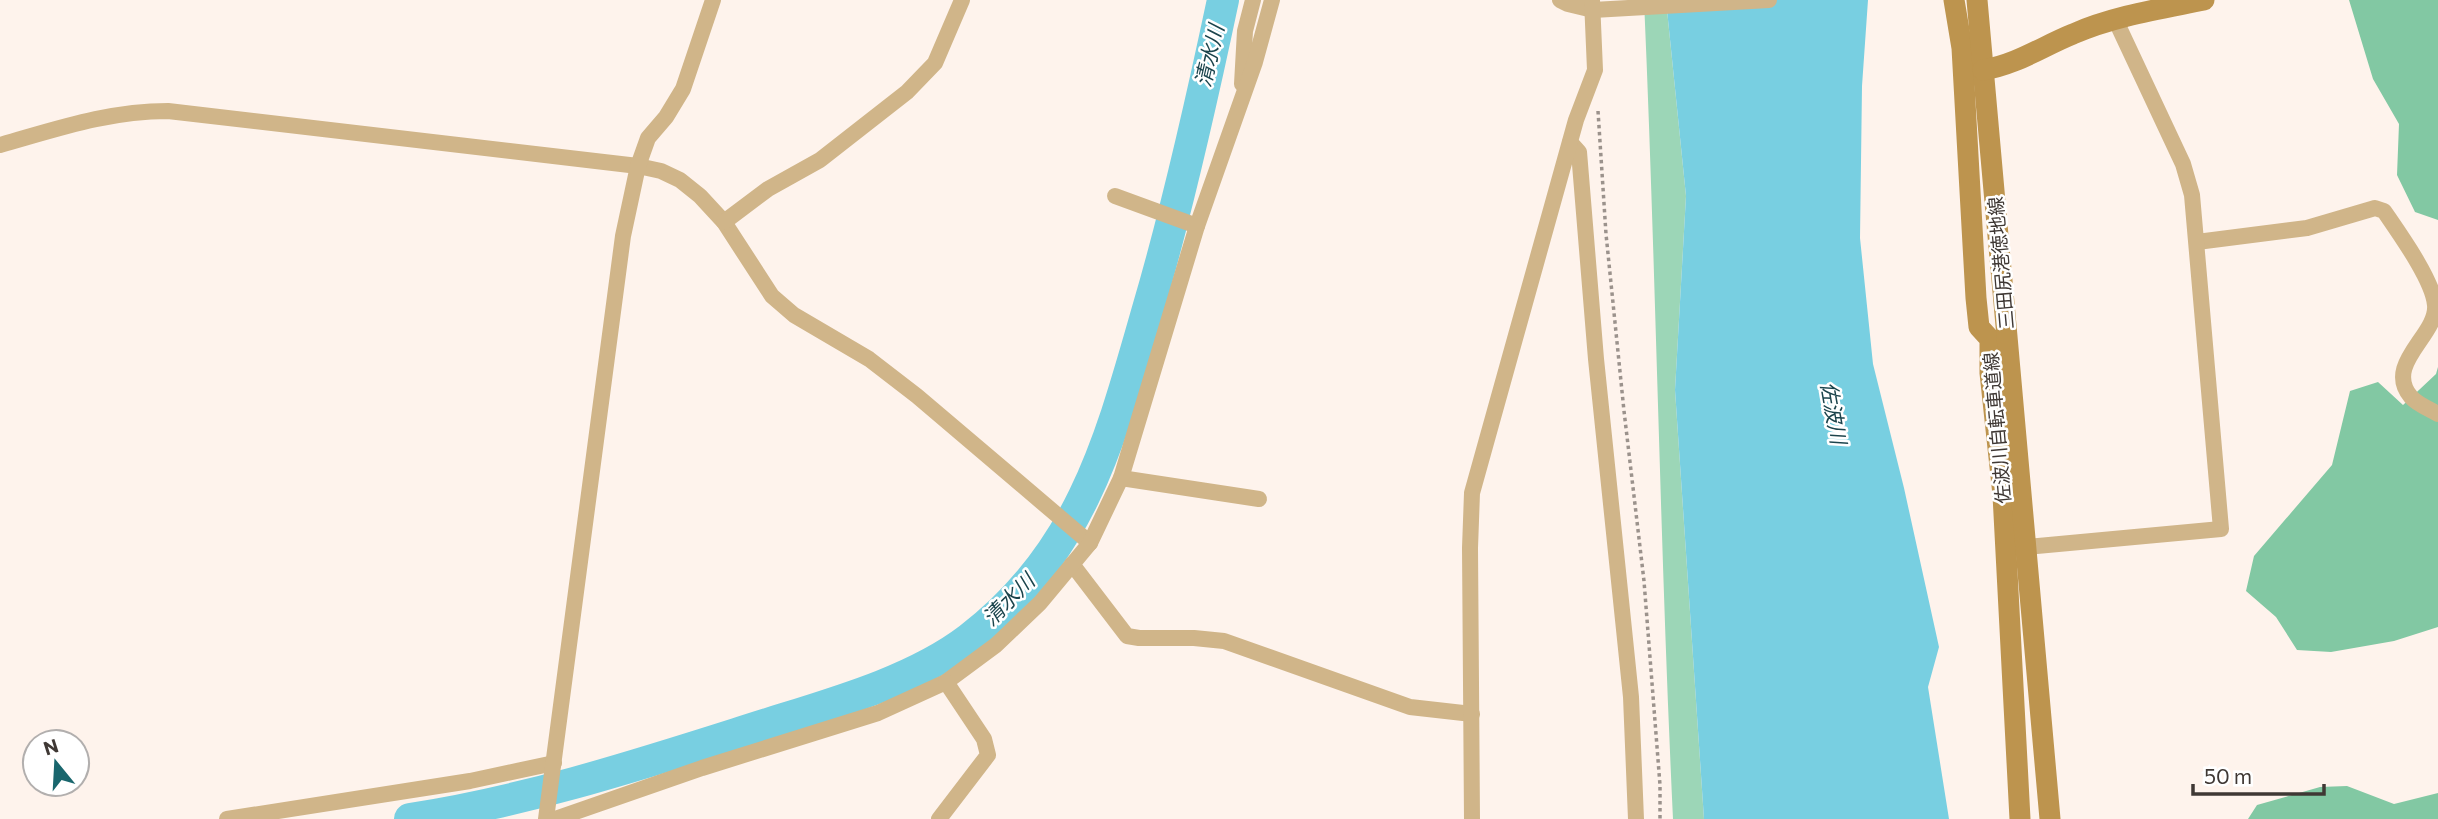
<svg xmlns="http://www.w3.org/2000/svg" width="2438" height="819" viewBox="0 0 2438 819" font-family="Commissioner,'Noto Sans JP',sans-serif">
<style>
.green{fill:#9cd6b7}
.forest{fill:#82c8a3}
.water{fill:#78cfe1}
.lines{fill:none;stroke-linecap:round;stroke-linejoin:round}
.river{stroke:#78cfe1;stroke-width:32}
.path{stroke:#9b928c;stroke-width:3.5;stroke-dasharray:3.5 3.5;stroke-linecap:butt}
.street{stroke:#d0b589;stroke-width:16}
.secondary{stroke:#bd944e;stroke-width:21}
.labels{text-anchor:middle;stroke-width:5;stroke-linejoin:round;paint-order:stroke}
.street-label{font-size:19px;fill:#3f3834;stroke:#fff}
.water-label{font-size:21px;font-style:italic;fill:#1b444c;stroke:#fff}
</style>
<rect width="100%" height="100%" fill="#fef3ec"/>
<!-- green -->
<path class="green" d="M1644,0H1666L1686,196L1675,390L1704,819H1673C1660,546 1656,273 1644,0Z"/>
<!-- forest -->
<g class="forest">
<polygon points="2349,0 2438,0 2438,220 2415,212 2397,175 2399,124 2373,79"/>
<polygon points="2438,367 2438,627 2394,641 2331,652 2297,650 2276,617 2246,591 2254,556 2332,465 2350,391 2378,382 2403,405 2436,374"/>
<polygon points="2347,786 2394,804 2438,793 2438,819 2248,819 2257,805 2320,787"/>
</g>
<!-- water -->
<polygon class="water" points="1666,0 1868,0 1862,86 1860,238 1873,364 1904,488 1939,647 1928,687 1949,819 1704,819 1675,390 1686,196"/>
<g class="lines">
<!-- river -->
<path class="river" d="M410,819C521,802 629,768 736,734C811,709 906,687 969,639C1082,553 1111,438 1148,309C1178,207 1201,104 1223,0"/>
<!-- path -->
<polyline class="path" points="1598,111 1606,234 1624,411 1644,581 1660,785 1660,819"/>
<!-- street -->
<g class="street">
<polyline points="1560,0 1568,4 1593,10 1769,0"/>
<polyline points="1242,84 1245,31 1253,0"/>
<polyline points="1570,142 1579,152 1596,359 1631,697 1636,819"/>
<path d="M0,145C57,129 108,111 168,111L638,166L661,171L680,180L700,196L724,222L772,296L794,315L869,359L917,396L1090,543"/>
<polyline points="1115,196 1197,226"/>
<polyline points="724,222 768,189 820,160 907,92 935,63 962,0"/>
<path d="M2197,242L2307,228L2375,208L2384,211C2399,233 2433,280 2435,305C2438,335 2383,364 2411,397C2417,404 2429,409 2438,414"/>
<polyline points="1121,478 1259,499"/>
<polyline points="2026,547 2221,529 2192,195 2183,164 2115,19"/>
<polyline points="1072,564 1127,636 1139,638 1194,638 1224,641 1410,707 1472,714"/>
<polyline points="227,819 470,781 554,763"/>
<polyline points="546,819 623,236 638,166 648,138 666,117 683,89 713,0"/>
<polyline points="555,819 702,768 878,713 946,682 996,645 1040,603 1090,543 1121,478 1197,226 1255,62 1272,0"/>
<polyline points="939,819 988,755 984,739 946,682"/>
<polyline points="1472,819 1470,548 1472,493 1576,120 1595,70 1592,0"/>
</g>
<!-- secondary -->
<g class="secondary">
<polyline points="1954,0 1962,48 1976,298 1979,327 1990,339 1990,373 2003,495 2020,819"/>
<polyline points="1977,0 2050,819"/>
<path d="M1983,70C2016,65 2043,46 2073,34C2114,16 2160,9 2204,0"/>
</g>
</g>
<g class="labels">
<!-- street labels -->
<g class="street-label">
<text transform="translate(2001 263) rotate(-95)" y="7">三田尻港徳地線</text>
<text transform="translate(1997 428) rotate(-95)" y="7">佐波川自転車道線</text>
</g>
<!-- water labels -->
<g class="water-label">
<text transform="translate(1210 56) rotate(-77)" y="7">清水川</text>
<text transform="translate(1833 413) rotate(80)" y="7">佐波川</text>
<text transform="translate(1009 600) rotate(-45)" y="7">清水川</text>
</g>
</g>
<!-- north arrow -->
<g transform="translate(56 763) rotate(342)"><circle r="33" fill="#ffffff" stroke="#b2afae" stroke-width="2"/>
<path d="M0-5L12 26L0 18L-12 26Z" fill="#19666d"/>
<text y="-10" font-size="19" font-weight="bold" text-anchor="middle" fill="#3f3834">N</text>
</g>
<!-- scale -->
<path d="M2193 784v10h131v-10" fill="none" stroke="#3f3834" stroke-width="3.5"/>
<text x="2204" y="784" font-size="21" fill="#3f3834" stroke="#ffffff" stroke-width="5" paint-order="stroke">50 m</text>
</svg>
